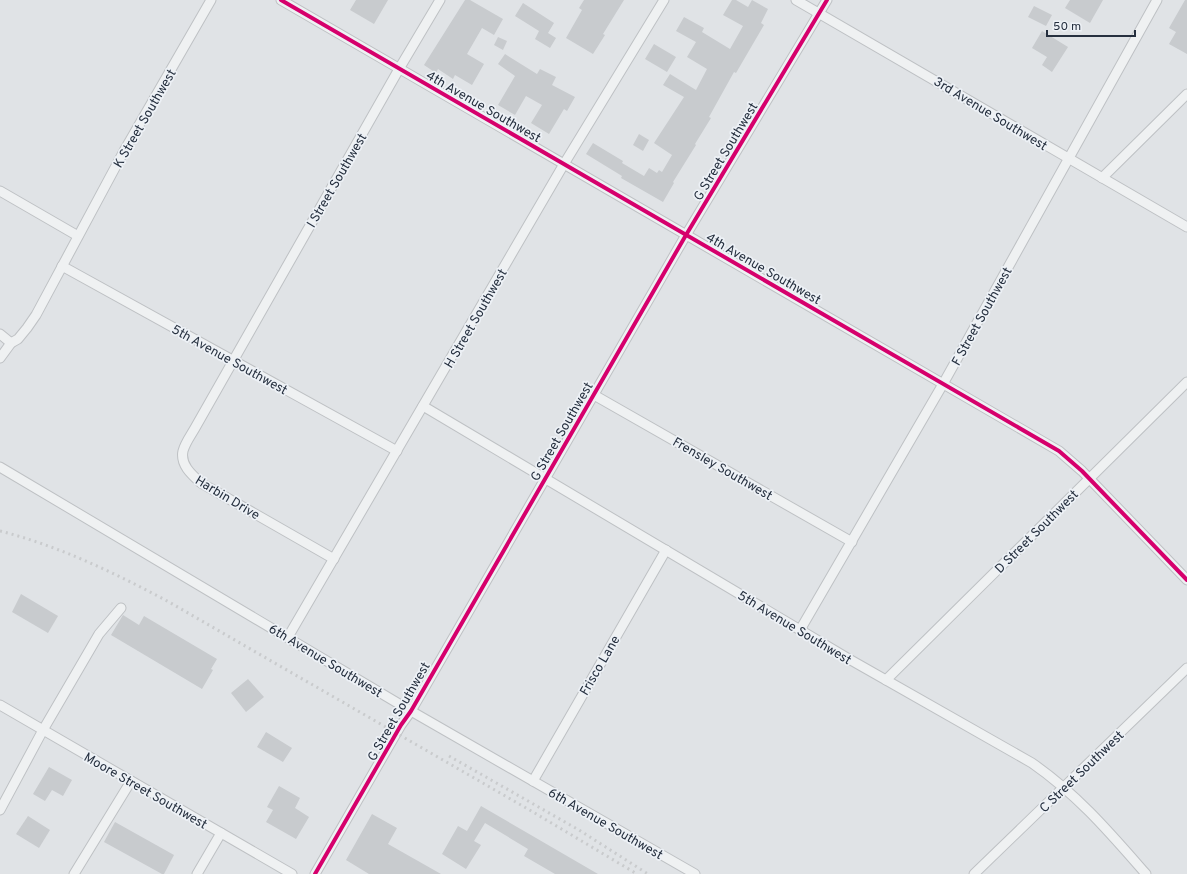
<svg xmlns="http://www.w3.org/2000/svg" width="1187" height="874" viewBox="0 0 1187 874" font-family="Overpass,sans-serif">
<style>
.building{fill:#c8cbce}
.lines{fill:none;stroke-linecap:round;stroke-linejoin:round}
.street-casing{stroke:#bec1c4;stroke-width:11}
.street{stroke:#eff1f2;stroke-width:9}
.rail{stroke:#c9cbcd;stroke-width:3;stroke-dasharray:2 4;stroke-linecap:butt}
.cycleway-casing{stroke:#edf1f6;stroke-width:6}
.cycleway{stroke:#d6006c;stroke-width:4}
.labels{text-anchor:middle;stroke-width:3.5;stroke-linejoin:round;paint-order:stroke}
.street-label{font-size:13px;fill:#26303f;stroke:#edf1f6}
</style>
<rect width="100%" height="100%" fill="#e0e3e6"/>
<!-- building -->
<g class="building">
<polygon points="356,0 388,0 374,24 350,10"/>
<polygon points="465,0 470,0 503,19 494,35 482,28 467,54 484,64 472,85 455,75 453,79 438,69 436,73 424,65"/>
<polygon points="584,0 624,0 603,34 605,35 593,54 566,38 582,10 579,8"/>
<polygon points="732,0 736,0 748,7 752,0 768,9 761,23 764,25 736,73 734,72 709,117 711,118 695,144 696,145 673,182 674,183 663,202 621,178 622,176 586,154 593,143 623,161 622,163 644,176 649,168 657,173 659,170 662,172 672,155 654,143 684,97 663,85 670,74 696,90 707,69 687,57 696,42 676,31 684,17 704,28 702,32 730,49 743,26 723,15"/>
<polygon points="1070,0 1103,0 1090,23 1065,8"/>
<polygon points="1185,0 1187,0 1187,54 1169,44 1176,32 1169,28"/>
<polygon points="523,3 554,23 548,33 556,38 550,48 535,39 539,31 515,16"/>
<polygon points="1034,6 1052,15 1046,26 1028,17"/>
<polygon points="1042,31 1068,47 1052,72 1042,65 1047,57 1032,48"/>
<polygon points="498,37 507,41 503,50 494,45"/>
<polygon points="654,44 676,57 667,72 645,59"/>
<polygon points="505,54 537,74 540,69 556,77 552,85 575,97 567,111 564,109 549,134 531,123 542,105 526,96 515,115 498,105 515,76 498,64"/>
<polygon points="639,134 649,140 643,151 633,145"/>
<polygon points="21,594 58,616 48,633 12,612"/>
<polygon points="123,615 139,625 144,616 217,659 211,669 213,670 202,689 111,635"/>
<polygon points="248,679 264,697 246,712 231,693"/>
<polygon points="266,732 292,748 283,762 257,747"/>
<polygon points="49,767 72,780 63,796 52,790 45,801 33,794"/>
<polygon points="279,786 300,798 295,808 309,817 296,839 266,822 273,810 267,807"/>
<polygon points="481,806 524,831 598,874 555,874 524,856 528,849 485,823 474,841 481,845 466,869 442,854 458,826 467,831"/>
<polygon points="372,814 397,828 388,844 441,874 369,874 346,860"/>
<polygon points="28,816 50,830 39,848 16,834"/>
<polygon points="115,822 174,855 164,874 162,874 104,842"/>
</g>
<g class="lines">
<defs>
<g id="street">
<polyline points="281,0 1059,451 1082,471 1187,580"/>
<polyline points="796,0 1187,227"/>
<polyline points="1102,178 1187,94"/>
<polyline points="0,191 78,236"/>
<polyline points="62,266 397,451"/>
<polyline points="0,334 11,343"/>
<polyline points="0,358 11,343 18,339 27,328 36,315 124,151 211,0"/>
<polyline points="594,395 852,542"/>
<path d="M423,406L849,659L1032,763C1078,795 1110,833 1146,874"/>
<polyline points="0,467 411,711 695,874"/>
<path d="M334,559L201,483C192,475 180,465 183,451C185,443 191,435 195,428L399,69L440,0"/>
<polyline points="800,630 943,384 1157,0"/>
<polyline points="288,637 564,164 664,0"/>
<polyline points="886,680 1187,382"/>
<polyline points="0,705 292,874"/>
<polyline points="533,781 666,550"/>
<polyline points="0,810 43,730 99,634 121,608"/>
<polyline points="74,874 131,781"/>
<polyline points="197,874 221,833"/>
<polyline points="315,874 401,725 411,711 686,235 827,0"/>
<polyline points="974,874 1187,668"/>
</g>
</defs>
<!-- street casing -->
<use href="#street" class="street-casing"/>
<!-- street -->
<use href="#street" class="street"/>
<!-- rail -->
<g class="rail">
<path d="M0,531C59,546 115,573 169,602L533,812L637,874"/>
<polyline points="449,756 579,830 648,874"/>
</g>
<defs>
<g id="cycleway">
<polyline points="281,0 1059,451 1082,471 1187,580"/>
<polyline points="315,874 401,725 411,711 686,235 827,0"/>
</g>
</defs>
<!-- cycleway casing -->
<use href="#cycleway" class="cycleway-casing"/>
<!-- cycleway -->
<use href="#cycleway" class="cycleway"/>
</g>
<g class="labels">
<!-- street labels -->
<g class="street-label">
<text transform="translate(484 106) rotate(30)" y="5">4th Avenue Southwest</text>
<text transform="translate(991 113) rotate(31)" y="5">3rd Avenue Southwest</text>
<text transform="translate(144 118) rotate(-60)" y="5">K Street Southwest</text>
<text transform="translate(725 151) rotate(-59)" y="5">G Street Southwest</text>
<text transform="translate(336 180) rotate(-60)" y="5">I Street Southwest</text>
<text transform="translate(764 268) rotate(30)" y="5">4th Avenue Southwest</text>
<text transform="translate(981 316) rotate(-61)" y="5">F Street Southwest</text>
<text transform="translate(475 318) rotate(-60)" y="5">H Street Southwest</text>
<text transform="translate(230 359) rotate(29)" y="5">5th Avenue Southwest</text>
<text transform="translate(561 431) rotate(-60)" y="5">G Street Southwest</text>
<text transform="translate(723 468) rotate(30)" y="5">Frensley Southwest</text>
<text transform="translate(228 497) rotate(31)" y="5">Harbin Drive</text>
<text transform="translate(1036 531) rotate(-45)" y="5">D Street Southwest</text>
<text transform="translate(795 627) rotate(31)" y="5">5th Avenue Southwest</text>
<text transform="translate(326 660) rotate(31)" y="5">6th Avenue Southwest</text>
<text transform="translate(599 665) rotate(-60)" y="5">Frisco Lane</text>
<text transform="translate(398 711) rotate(-60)" y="5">G Street Southwest</text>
<text transform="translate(1081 771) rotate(-44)" y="5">C Street Southwest</text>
<text transform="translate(146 790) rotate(30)" y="5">Moore Street Southwest</text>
<text transform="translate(606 823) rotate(30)" y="5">6th Avenue Southwest</text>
</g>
</g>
<!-- scale -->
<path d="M1047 30v6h88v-6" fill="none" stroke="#26303f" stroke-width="2"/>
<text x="1053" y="30" font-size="12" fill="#26303f" stroke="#edf1f6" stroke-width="3" paint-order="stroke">50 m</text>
</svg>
